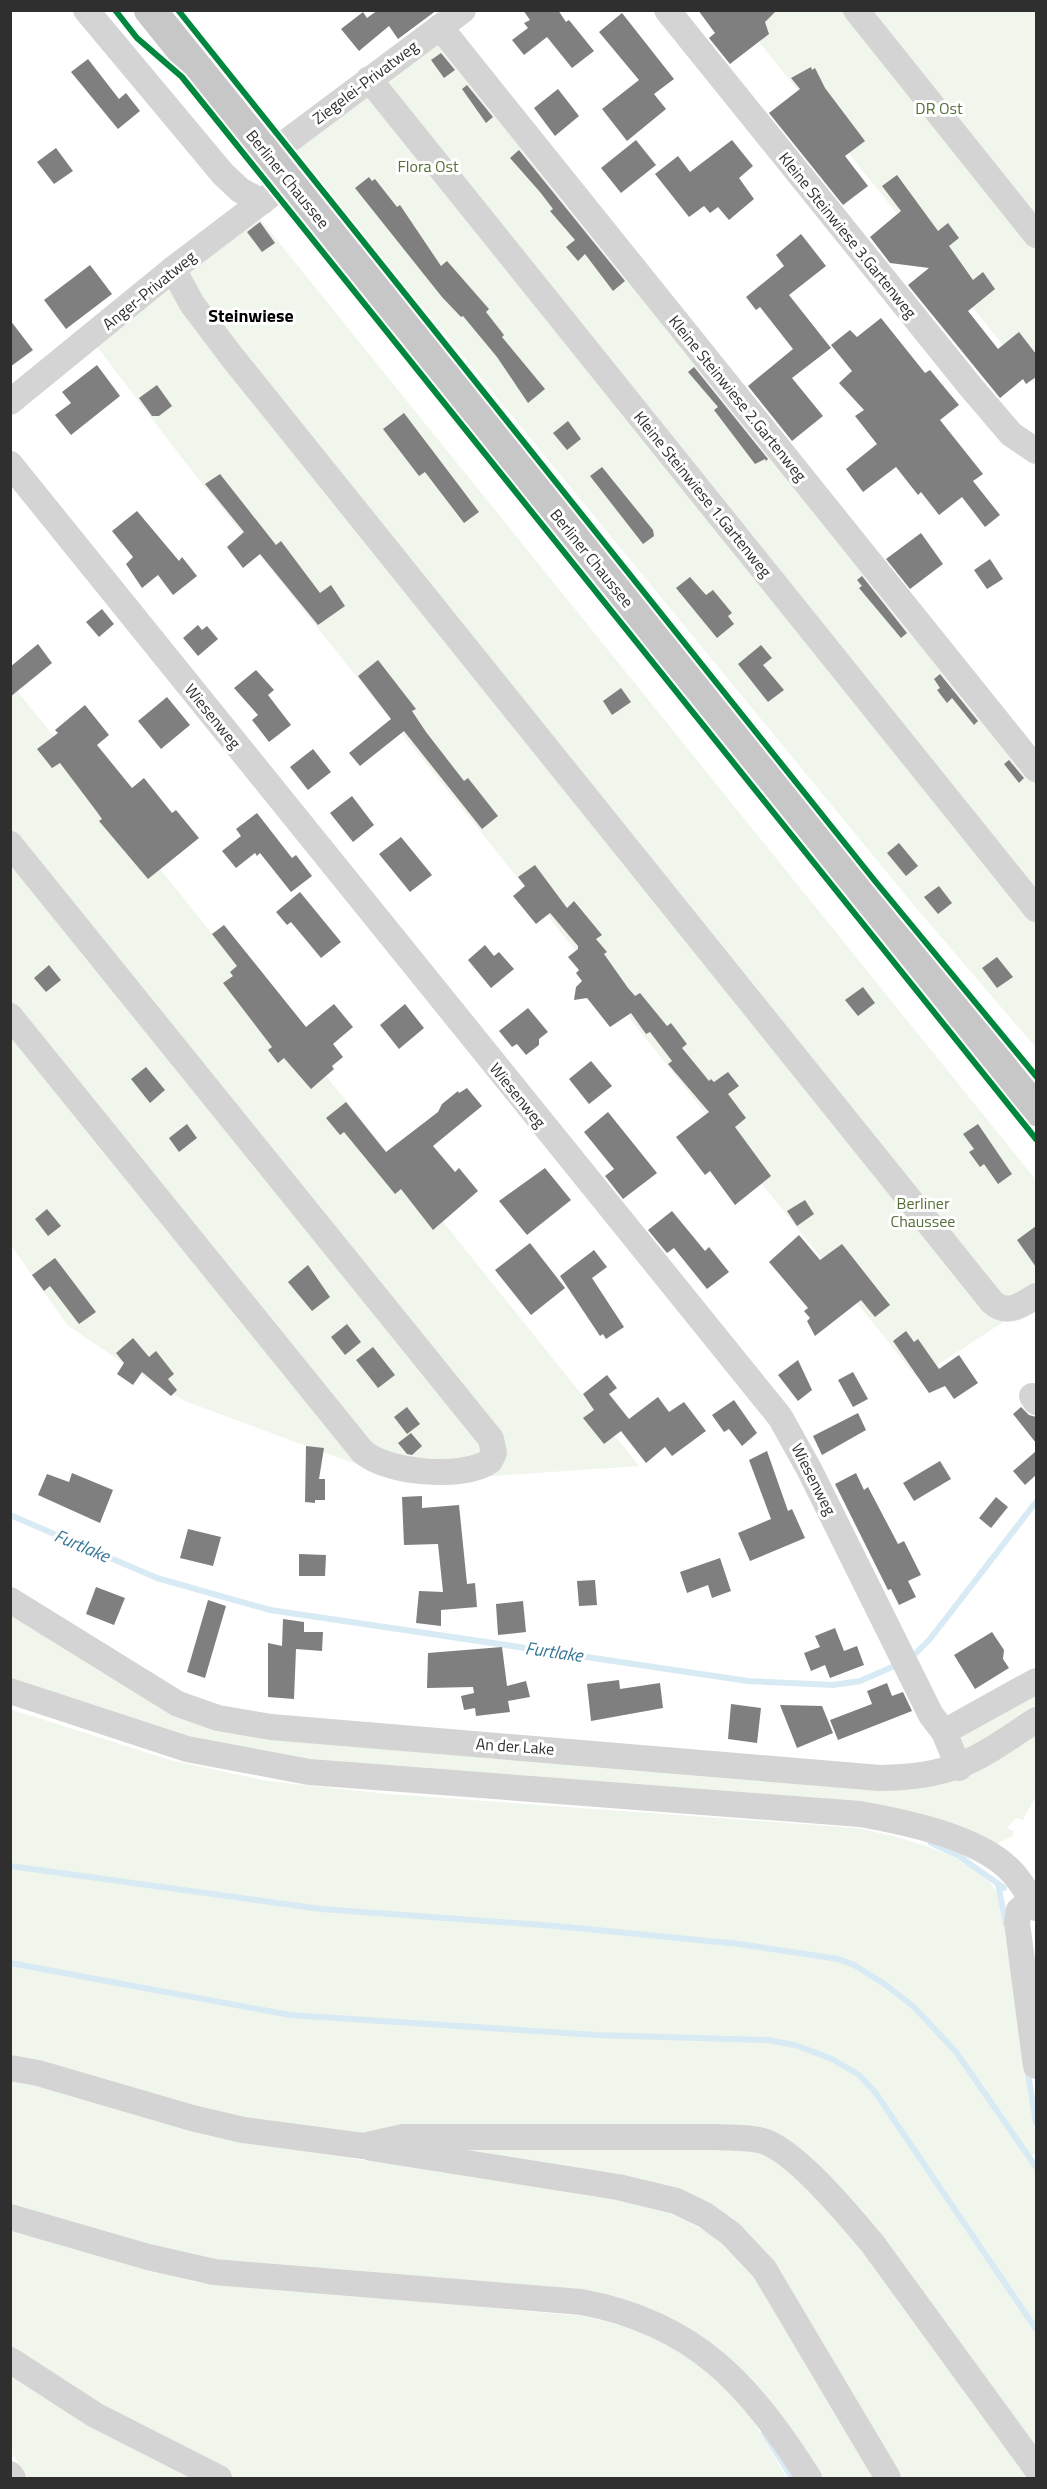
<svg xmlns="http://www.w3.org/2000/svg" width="1047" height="2489" viewBox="0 0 1047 2489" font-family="'Titillium Web',sans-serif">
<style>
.green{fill:#f1f6ec}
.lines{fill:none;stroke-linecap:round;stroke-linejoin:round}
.stream{stroke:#d8eaf4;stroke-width:6}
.building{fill:#7f7f7f}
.minor{stroke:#d4d4d4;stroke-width:26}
.major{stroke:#c7c7c7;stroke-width:32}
.cycleway-casing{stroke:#fff;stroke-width:10}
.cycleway{stroke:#00873e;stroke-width:6}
.labels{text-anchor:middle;stroke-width:6;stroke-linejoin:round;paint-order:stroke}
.street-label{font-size:16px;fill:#2f2f2f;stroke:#fff}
.park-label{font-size:16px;fill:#556f39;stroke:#fff}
.neighbourhood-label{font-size:18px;font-weight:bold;fill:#000;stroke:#fff}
.water-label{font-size:18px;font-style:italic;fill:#377798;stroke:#fff}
</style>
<rect width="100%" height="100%" fill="#fff"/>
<!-- green -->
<g class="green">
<polygon points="734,11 1036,11 1036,386"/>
<polygon points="436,44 443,44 1036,774 1036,1048 912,903 292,148"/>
<polygon points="260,219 1036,1180 1036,1301 917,1378 178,453 95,344"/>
<polygon points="10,682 639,1466 493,1476 432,1477 372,1470 187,1402 153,1383 67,1325 11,1245"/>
<polygon points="10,1610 167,1706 891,1786 1036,1731 1036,1780 1034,1784 1036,1786 1036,1796 1023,1820 1016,1818 1007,1828 1013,1831 1013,1836 1000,1842 995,1849 974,1840 259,1758 11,1684"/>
<polygon points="1036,1686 1036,1710 976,1750 964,1749 958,1743 961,1730"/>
<path d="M10,1709L170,1760L267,1781L389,1794L857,1828C896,1836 989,1857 1000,1901L1036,2139V2152L1028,2160L1036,2172V2460L795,2153L295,2132L11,2061Z"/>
<polygon points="10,2079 258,2144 617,2199 679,2216 725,2243 754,2275 876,2478 815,2478 661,2320 248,2269 11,2211"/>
<path d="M401,2144C498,2146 595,2146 692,2149C715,2150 748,2145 769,2156C798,2171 837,2220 859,2246L1028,2478H894L727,2222Z"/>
<path d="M11,2229L195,2282L582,2316C650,2329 707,2359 749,2415C763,2435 774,2458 787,2478H28L11,2452L10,2370L14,2353L11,2347Z"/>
</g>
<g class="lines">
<!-- stream -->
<g class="stream">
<polyline points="10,1515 157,1578 270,1610 748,1681 833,1685 860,1681 899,1664"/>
<polyline points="911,1658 930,1639 1036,1502"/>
<polyline points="931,1843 959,1856 1004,1888"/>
<polyline points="10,1866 321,1909 556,1926 739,1944 838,1959 854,1965 886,1985 914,2007 956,2052 1036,2167"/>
<polyline points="998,1884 1006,1924"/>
<polyline points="10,1963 290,2015 596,2035 768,2040 795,2045 832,2059 859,2075 875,2092 1036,2329"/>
<polyline points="1027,2068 1036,2123"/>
<polyline points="764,2433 792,2478"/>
</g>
</g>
<!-- building -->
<g class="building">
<polygon points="378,10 437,10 398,39 389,26 359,51 341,29 363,12 367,18"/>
<polygon points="523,10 558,10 566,22 569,20 594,51 572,68 547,37 524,55 512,40 528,28 524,23 530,20"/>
<polygon points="698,10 777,10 765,22 769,34 730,64 709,38 715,33"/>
<polygon points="622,13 674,79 654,94 666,109 627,141 602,109 639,80 599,32"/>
<polygon points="441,53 455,70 444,78 431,60"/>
<polygon points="88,59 119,99 126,93 140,111 118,129 71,72"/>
<polygon points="811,67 812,70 815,68 825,88 865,141 845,156 868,186 843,205 769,113 800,89 791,78"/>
<polygon points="467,85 493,117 486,123 462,89"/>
<polygon points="558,89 579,116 555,136 534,108"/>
<polygon points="636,140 656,165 621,193 601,168"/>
<polygon points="732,140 753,166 739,178 754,199 729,220 718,207 710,213 704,206 689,217 655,174 678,156 690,172"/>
<polygon points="56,148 73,171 54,184 37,162"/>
<polygon points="519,150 625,281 613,291 585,254 578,261 566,247 575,240 550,211 553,209 540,192 510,158"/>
<polygon points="897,175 938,231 948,223 959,238 949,246 973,280 983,272 995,289 968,311 998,349 1019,332 1036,354 1036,377 1026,384 1023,379 1000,398 908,285 929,268 890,263 870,237 901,211 882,186"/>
<polygon points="369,177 372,181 375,179 397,207 400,205 441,266 447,261 489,309 486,312 504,335 502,337 545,389 528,403 497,357 463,316 461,317 442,297 355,188"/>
<polygon points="260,222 275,243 262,252 247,232"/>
<polygon points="801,234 826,266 789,295 831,348 792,378 823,416 792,441 748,386 793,349 760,307 756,310 746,297 784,266 776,255"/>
<polygon points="90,265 112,294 66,329 44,300"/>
<polygon points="881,318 925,373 930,370 959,405 940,420 983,474 973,481 1000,515 985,527 962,497 939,515 921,492 918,495 896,467 863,492 846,469 877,444 855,416 864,410 839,383 852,371 831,345 850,330 857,337"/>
<polygon points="10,320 33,350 10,367"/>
<polygon points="97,365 120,396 71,435 55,415 71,403 62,392"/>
<polygon points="694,367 768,459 766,461 765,459 755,464 714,410 718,407 688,372"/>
<polygon points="157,385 172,406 159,416 152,416 139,398"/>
<polygon points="404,413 479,512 464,523 425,472 419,476 383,429"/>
<polygon points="568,421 581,439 567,450 553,433"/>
<polygon points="602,467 653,530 654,536 643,544 590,476"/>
<polygon points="220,474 276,545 281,541 320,593 331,585 345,606 318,625 260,554 243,568 227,547 244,532 205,484"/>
<polygon points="137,511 179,561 182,557 197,576 173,595 158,575 142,588 126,564 133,557 112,531"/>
<polygon points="921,533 943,564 910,589 886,559"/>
<polygon points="990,559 1003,579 987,589 974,570"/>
<polygon points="862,576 907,633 901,638 859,588 862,586 857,580"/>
<polygon points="690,577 706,595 713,590 732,613 728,616 734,624 717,638 676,588"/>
<polygon points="102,609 114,624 99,637 86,622"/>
<polygon points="198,625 202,630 207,626 218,639 198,656 183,638"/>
<polygon points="38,644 52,663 10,697 10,667"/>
<polygon points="761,645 772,658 763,665 784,690 768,702 738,664"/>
<polygon points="378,660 416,709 412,711 426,732 464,781 468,778 498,816 482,829 404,731 360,766 349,753 391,719 358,676"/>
<polygon points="256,670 274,690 268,695 291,725 269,742 252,720 258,715 234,688"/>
<polygon points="940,674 978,721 974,725 952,698 947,703 937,690 940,688 934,679"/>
<polygon points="621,688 631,702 612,715 603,701"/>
<polygon points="167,697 190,725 161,749 138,721"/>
<polygon points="85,705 109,735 97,745 132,788 144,778 172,813 176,810 199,838 148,879 99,821 102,819 97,812 60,763 52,768 37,749 58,733 55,730"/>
<polygon points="313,749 331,772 308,790 290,767"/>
<polygon points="1009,760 1024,778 1019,783 1004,764"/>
<polygon points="352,796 374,825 353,842 330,813"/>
<polygon points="257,813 292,858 296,855 312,876 291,892 260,853 257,856 255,853 236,868 222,851 241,836 236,829"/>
<polygon points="401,837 432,875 410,892 379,854"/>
<polygon points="899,843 918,866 906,876 887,853"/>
<polygon points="535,865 567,908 574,901 602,935 596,939 607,952 604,954 628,988 635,996 640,993 667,1026 671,1023 687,1044 682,1048 709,1081 711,1079 714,1082 728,1072 739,1086 728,1094 746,1118 735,1127 771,1176 735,1205 710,1171 705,1175 676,1137 709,1112 668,1064 672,1061 650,1032 646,1034 631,1013 610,1027 587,998 574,1000 576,987 582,981 576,973 579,970 568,957 578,949 578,946 550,913 536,924 513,896 525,886 518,877"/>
<polygon points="939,886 952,903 938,914 924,897"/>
<polygon points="300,892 341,942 321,958 291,922 287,925 276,912"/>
<polygon points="224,925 306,1027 334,1004 353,1027 333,1044 343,1057 332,1066 334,1069 311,1089 284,1058 278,1063 268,1050 272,1047 223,983 233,976 230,972 237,966 212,934"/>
<polygon points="485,945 494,956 499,952 514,969 491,988 468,960"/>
<polygon points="997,957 1013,977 997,988 982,968"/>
<polygon points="49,965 61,980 46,992 34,978"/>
<polygon points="863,987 875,1003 858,1016 845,1000"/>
<polygon points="405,1004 424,1028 399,1049 380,1025"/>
<polygon points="528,1008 548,1032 539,1039 539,1045 526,1055 517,1044 512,1047 499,1031"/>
<polygon points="591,1061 612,1086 589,1104 569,1079"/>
<polygon points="146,1067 165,1090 150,1103 131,1079"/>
<polygon points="467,1088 482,1106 433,1146 455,1172 459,1168 478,1191 433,1230 401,1189 395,1194 344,1132 340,1135 326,1118 346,1102 386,1152 438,1112 442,1104 458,1091 459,1093"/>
<polygon points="608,1112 657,1173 623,1199 605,1176 614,1169 584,1132"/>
<polygon points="187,1124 197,1138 179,1152 169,1138"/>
<polygon points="978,1124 1012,1174 998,1184 984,1164 980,1167 969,1152 974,1149 963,1134"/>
<polygon points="545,1168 571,1200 527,1235 499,1201"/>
<polygon points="805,1200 814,1214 797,1226 787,1211"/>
<polygon points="47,1209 61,1226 48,1236 35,1219"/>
<polygon points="672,1211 705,1251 709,1247 729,1272 707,1289 674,1248 667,1253 648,1230"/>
<polygon points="1036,1226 1036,1267 1017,1240"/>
<polygon points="799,1235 820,1260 842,1244 890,1305 875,1317 861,1300 815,1336 807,1321 810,1318 804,1311 808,1308 769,1262"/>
<polygon points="530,1243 565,1288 531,1315 495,1270"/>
<polygon points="594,1250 607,1267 592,1278 624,1327 606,1339 603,1334 600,1336 560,1276"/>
<polygon points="55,1258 96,1312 79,1324 50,1286 44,1291 32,1275"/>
<polygon points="308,1265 330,1297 312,1311 288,1282"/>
<polygon points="347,1324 361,1342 345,1355 331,1337"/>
<polygon points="906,1331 914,1342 918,1339 939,1369 959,1355 978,1383 954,1399 945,1386 929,1393 893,1341"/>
<polygon points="133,1338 149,1357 156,1351 174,1374 168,1379 177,1390 171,1396 142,1372 133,1385 117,1374 124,1363 116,1353"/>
<polygon points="373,1347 395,1375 378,1388 356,1360"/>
<polygon points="798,1360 812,1390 798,1401 778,1375"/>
<polygon points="853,1372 868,1399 853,1407 838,1380"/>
<polygon points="607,1375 617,1388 609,1394 629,1419 658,1397 669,1412 684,1402 706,1431 672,1456 665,1447 646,1463 621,1431 604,1444 583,1418 594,1410 583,1394"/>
<polygon points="734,1400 757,1433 742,1446 729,1429 724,1432 712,1415"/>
<polygon points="407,1407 420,1424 407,1434 394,1417"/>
<polygon points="1021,1407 1029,1415 1036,1417 1036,1443 1013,1414"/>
<polygon points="858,1413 866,1430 822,1455 813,1436"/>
<polygon points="411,1433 422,1446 412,1455 407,1454 398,1443"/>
<polygon points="306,1446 324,1448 319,1479 325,1479 325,1500 315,1500 315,1503 305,1502"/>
<polygon points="767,1451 788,1511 792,1509 805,1538 750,1561 738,1533 771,1519 749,1460"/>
<polygon points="1036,1451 1036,1475 1025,1485 1013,1471"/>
<polygon points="940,1461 951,1479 914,1501 903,1483"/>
<polygon points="72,1473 113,1490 100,1523 38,1495 47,1474 69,1482"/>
<polygon points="856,1473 864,1490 868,1487 898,1544 904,1541 921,1575 908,1581 916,1597 899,1605 891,1589 888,1590 835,1484"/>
<polygon points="422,1496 422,1508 459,1505 467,1584 475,1583 477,1607 441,1610 441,1626 416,1623 419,1591 443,1592 438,1544 404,1545 402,1497"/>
<polygon points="996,1497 1008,1507 991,1528 979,1518"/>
<polygon points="188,1529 221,1537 213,1566 180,1558"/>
<polygon points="299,1554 326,1555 325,1576 299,1576"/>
<polygon points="720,1558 731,1591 712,1598 708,1585 687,1593 680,1572"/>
<polygon points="595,1580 597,1605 579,1606 577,1581"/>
<polygon points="96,1587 125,1598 114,1625 86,1614"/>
<polygon points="208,1600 226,1606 205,1678 187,1672"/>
<polygon points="523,1601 526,1632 498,1635 496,1604"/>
<polygon points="283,1619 304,1622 304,1632 323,1632 322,1651 296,1649 294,1699 268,1697 268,1643 282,1646"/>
<polygon points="835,1628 844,1651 857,1646 864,1665 830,1678 825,1665 811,1671 804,1653 820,1647 815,1636"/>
<polygon points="992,1632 1004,1650 1003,1659 1009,1668 975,1689 954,1655"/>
<polygon points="502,1647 507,1686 526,1681 530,1697 508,1701 510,1712 476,1716 475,1708 464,1710 461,1696 474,1693 473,1687 427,1688 428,1653"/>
<polygon points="619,1680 620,1689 660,1683 663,1708 591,1721 587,1684"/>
<polygon points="887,1683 892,1696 903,1692 912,1711 838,1740 830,1720 872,1704 867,1691"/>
<polygon points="731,1704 761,1708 757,1743 728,1739"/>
<polygon points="780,1705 822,1706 833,1733 797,1748"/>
</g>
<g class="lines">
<!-- minor -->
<g class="minor">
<polyline points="86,10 223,174 240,190 262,202"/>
<polyline points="667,10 970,386 1011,434 1036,451"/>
<polyline points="856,10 1036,235"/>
<polyline points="440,27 1036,769"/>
<polyline points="369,79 1036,909"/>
<polyline points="269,155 463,10"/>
<path d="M173,269L192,304L232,357L992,1302C1007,1316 1022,1305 1036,1296"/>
<polyline points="10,402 173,269 289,181"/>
<polyline points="10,464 780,1417 809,1469 931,1715 944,1732 959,1768"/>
<path d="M10,844L491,1439L494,1453L490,1461C463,1480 385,1473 362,1451L10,1016"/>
<polyline points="1032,1396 1036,1402"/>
<path d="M10,1600L178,1704L218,1718L271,1727L880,1778C955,1777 976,1760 1036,1720"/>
<path d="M10,1691L187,1749L309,1772L860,1814C905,1822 973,1836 1007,1867C1019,1878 1028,1893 1036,1908"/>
<polyline points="944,1732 1036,1681"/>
<polyline points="1033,1900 1019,1910 1017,1923 1036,2066"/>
<path d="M10,2068L38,2073L192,2118L243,2130L363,2146L403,2137H717C732,2138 749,2137 763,2141C796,2151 849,2216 872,2243L1036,2468"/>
<polyline points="371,2148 618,2187 676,2201 705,2215 731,2234 764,2269 888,2478"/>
<path d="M10,2217L148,2257L214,2272L581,2302C695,2323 749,2384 809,2478"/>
<polyline points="10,2360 95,2415 219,2478"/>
<polyline points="10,2474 13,2478"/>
</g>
<!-- major -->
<polyline class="major" points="150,10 1036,1110"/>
<defs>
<g id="cycleway">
<polyline points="115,10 137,38 182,77 1036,1139"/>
<polyline points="178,10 875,881 1036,1076"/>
</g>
</defs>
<!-- cycleway casing -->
<use href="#cycleway" class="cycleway-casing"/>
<!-- cycleway -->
<use href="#cycleway" class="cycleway"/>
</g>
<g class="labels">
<!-- street labels -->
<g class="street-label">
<text transform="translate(365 82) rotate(-37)" y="6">Ziegelei-Privatweg</text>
<text transform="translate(288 179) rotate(51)" y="6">Berliner Chaussee</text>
<text transform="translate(848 235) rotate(51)" y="6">Kleine Steinwiese 3.Gartenweg</text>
<text transform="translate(149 290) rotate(-39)" y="6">Anger-Privatweg</text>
<text transform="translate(738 398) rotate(51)" y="6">Kleine Steinwiese 2.Gartenweg</text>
<text transform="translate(703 494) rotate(51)" y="6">Kleine Steinwiese 1.Gartenweg</text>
<text transform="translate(592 558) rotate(51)" y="6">Berliner Chaussee</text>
<text transform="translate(213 716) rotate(51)" y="6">Wiesenweg</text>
<text transform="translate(518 1095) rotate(51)" y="6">Wiesenweg</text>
<text transform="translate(814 1479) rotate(63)" y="6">Wiesenweg</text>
<text transform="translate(515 1746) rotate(4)" y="6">An der Lake</text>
</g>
<!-- park labels -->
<g class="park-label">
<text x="939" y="114">DR Ost</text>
<text x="428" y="172">Flora Ost</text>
<text x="923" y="1209">Berliner<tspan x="923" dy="18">Chaussee</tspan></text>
</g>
<!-- neighbourhood labels -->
<g class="neighbourhood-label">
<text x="251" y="322">Steinwiese</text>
</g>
<!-- water labels -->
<g class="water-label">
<text transform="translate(82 1546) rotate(23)" y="6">Furtlake</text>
<text transform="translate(554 1652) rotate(8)" y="6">Furtlake</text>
</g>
</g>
<!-- border -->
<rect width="1047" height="2489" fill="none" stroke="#2f2f2f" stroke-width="24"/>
</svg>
